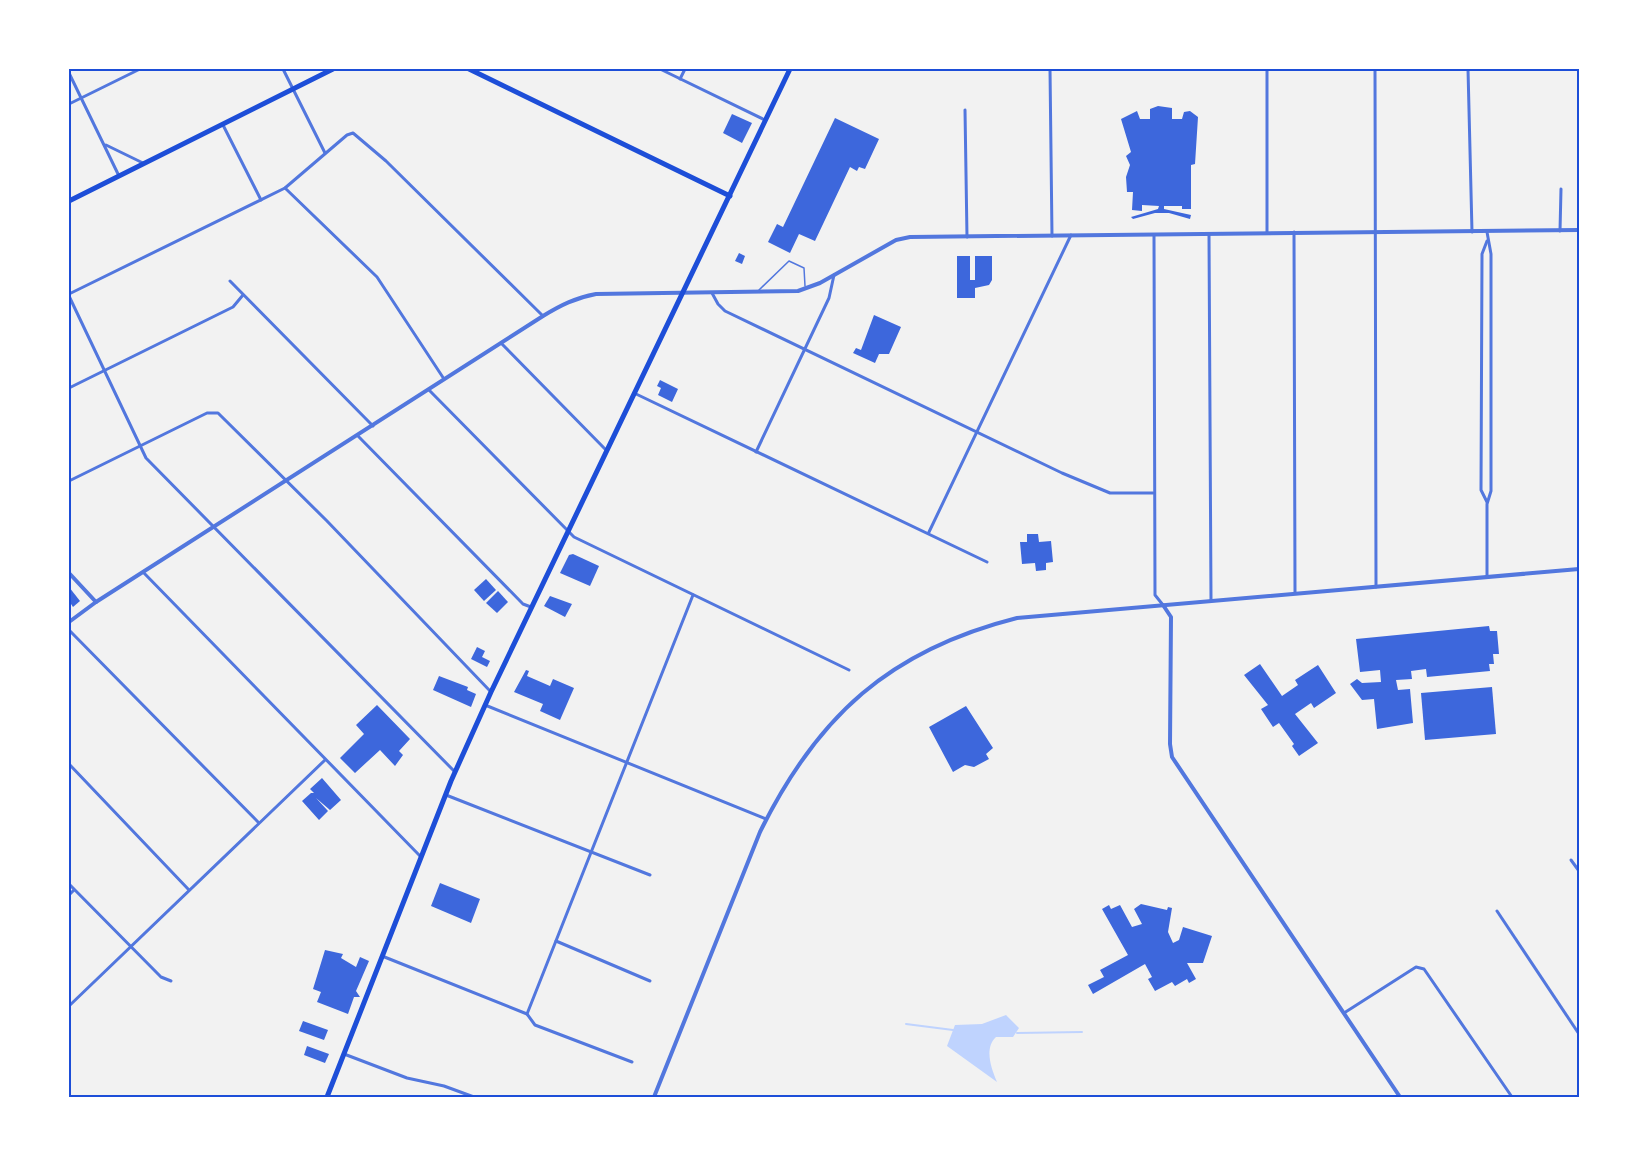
<svg xmlns="http://www.w3.org/2000/svg" width="1648" height="1166" viewBox="0 0 1648 1166" font-family="Poppins,sans-serif">
<style>
.water{fill:#bfd3fe}
.lines{fill:none;stroke-linecap:round;stroke-linejoin:round}
.stream{stroke:#bfd3fe;stroke-width:2}
.building{fill:#3d67dc}
.service{stroke:#5277de;stroke-width:1.5}
.minor{stroke:#5277de;stroke-width:3}
.tertiary{stroke:#5277de;stroke-width:4}
.primary{stroke:#1d4ed8;stroke-width:5}
.neatline{fill:none;stroke:#1d4ed8;stroke-width:2}
</style>
<rect width="100%" height="100%" fill="#f2f2f2"/>
<!-- water -->
<path class="water" d="M1006,1015L1019,1028L1013,1037H996C984,1048 991,1068 997,1082L947,1046L955,1025L982,1024Z"/>
<g class="lines">
<!-- stream -->
<g class="stream">
<polyline points="906,1024 953,1030"/>
<polyline points="1017,1033 1082,1032"/>
</g>
</g>
<!-- building -->
<g class="building">
<polygon points="1158,106 1172,108 1172,119 1182,119 1184,112 1190,111 1198,117 1195,164 1191,165 1191,209 1182,209 1182,206 1164,206 1164,209 1191,215 1190,219 1169,213 1155,213 1133,219 1131,217 1158,209 1159,206 1142,205 1142,211 1132,210 1133,192 1127,192 1126,177 1130,165 1126,156 1131,152 1121,119 1137,111 1140,119 1150,119 1150,109"/>
<polygon points="732,114 752,123 742,143 723,133"/>
<polygon points="835,118 879,139 865,169 859,167 857,171 850,167 815,241 799,234 790,253 768,242 777,224 783,227"/>
<polygon points="739,253 745,256 742,264 735,261"/>
<polygon points="957,256 970,256 970,280 975,280 975,256 992,256 992,280 989,285 975,288 975,298 957,298"/>
<polygon points="874,315 901,327 889,354 879,354 875,363 853,353 856,348 861,350"/>
<polygon points="660,380 678,389 672,402 658,395 661,388 657,386"/>
<polygon points="1027,534 1038,534 1039,542 1051,541 1053,562 1046,563 1046,570 1036,571 1035,563 1022,564 1020,542 1027,542"/>
<polygon points="573,554 599,566 590,586 560,573 569,555"/>
<polygon points="486,579 496,590 484,601 474,590"/>
<polygon points="69,587 80,601 73,607 69,601"/>
<polygon points="498,591 508,602 497,613 486,603"/>
<polygon points="550,596 572,604 565,617 544,606"/>
<polygon points="1489,626 1490,631 1497,631 1499,654 1493,654 1494,664 1489,664 1490,671 1427,677 1426,669 1411,671 1412,679 1396,680 1398,690 1410,689 1413,723 1377,729 1374,699 1362,700 1350,684 1357,679 1362,683 1381,682 1380,670 1360,672 1356,639"/>
<polygon points="477,647 485,651 482,657 490,661 487,667 471,659"/>
<polygon points="1260,664 1282,696 1298,685 1295,680 1318,665 1336,693 1314,708 1311,703 1295,714 1318,743 1299,756 1292,746 1294,744 1279,723 1273,727 1261,709 1268,705 1244,675"/>
<polygon points="526,670 529,671 527,676 550,686 553,679 574,688 560,720 540,711 543,704 514,692"/>
<polygon points="439,676 468,687 467,690 476,694 471,707 433,690"/>
<polygon points="1492,687 1496,734 1425,740 1421,693"/>
<polygon points="377,705 410,739 399,751 403,755 395,766 380,750 355,773 340,758 364,734 356,725"/>
<polygon points="966,706 993,748 986,754 989,759 974,767 965,765 953,772 929,727"/>
<polygon points="322,778 341,800 330,810 316,798 328,811 319,820 302,801 311,793 314,793 310,789"/>
<polygon points="440,883 480,899 471,923 431,906"/>
<polygon points="1141,904 1167,910 1168,907 1172,908 1168,932 1173,943 1179,940 1183,927 1212,936 1203,963 1187,963 1196,979 1189,983 1187,979 1175,986 1172,982 1155,991 1148,979 1152,977 1145,964 1093,994 1088,985 1104,977 1100,970 1128,955 1102,909 1109,905 1111,909 1120,905 1132,927 1142,924 1134,909"/>
<polygon points="325,950 343,954 341,958 356,967 360,957 369,961 356,991 360,997 354,997 348,1014 317,1002 321,992 313,989"/>
<polygon points="303,1021 328,1030 324,1040 299,1031"/>
<polygon points="307,1046 329,1054 325,1063 304,1055"/>
</g>
<g class="lines">
<!-- service -->
<polyline class="service" points="759,290 789,261 804,268 805,286"/>
<!-- minor -->
<g class="minor">
<polyline points="283,69 325,153"/>
<polyline points="660,69 765,120"/>
<polyline points="1050,69 1052,236"/>
<polyline points="1375,69 1376,587"/>
<polyline points="1468,69 1472,232"/>
<polyline points="69,73 119,176"/>
<polyline points="680,79 685,69"/>
<polyline points="69,104 140,69"/>
<polyline points="965,110 967,237"/>
<polyline points="223,125 261,200"/>
<polyline points="106,145 143,163"/>
<polyline points="285,188 377,277 444,379"/>
<polyline points="1560,231 1561,189"/>
<polyline points="1267,232 1267,69"/>
<polyline points="1294,232 1295,592"/>
<polyline points="1487,232 1491,254 1491,491 1487,504 1487,576"/>
<polyline points="1209,234 1211,600"/>
<polyline points="1154,235 1155,595 1163,605"/>
<polyline points="230,281 373,426"/>
<polyline points="712,293 718,304 725,311 1062,473 1110,493 1153,493"/>
<polyline points="69,294 285,188 347,135 353,133 386,161 543,316"/>
<polyline points="69,296 146,458 455,772"/>
<polyline points="501,343 606,450"/>
<polyline points="69,388 233,307 243,295"/>
<polyline points="429,390 574,537 849,670"/>
<polyline points="634,393 987,562"/>
<polyline points="358,436 523,604 531,607"/>
<polyline points="756,452 829,298 834,275"/>
<polyline points="69,481 207,413 218,413 327,521 491,692"/>
<polyline points="1487,502 1481,490 1482,254 1487,241"/>
<polyline points="929,532 1071,235"/>
<polyline points="143,572 421,857"/>
<polyline points="69,630 258,822"/>
<polyline points="485,705 766,819"/>
<polyline points="69,764 189,890"/>
<polyline points="446,795 650,875"/>
<polyline points="1571,860 1579,871"/>
<polyline points="69,884 161,977 171,981"/>
<polyline points="69,895 74,890"/>
<polyline points="1497,911 1579,1034"/>
<polyline points="556,941 650,981"/>
<polyline points="382,956 527,1014 535,1025 632,1062"/>
<polyline points="69,1006 325,760"/>
<polyline points="1344,1013 1416,967 1424,969 1512,1097"/>
<polyline points="527,1014 693,595"/>
<polyline points="344,1054 407,1078 444,1086 474,1097"/>
</g>
<!-- tertiary -->
<g class="tertiary">
<polyline points="69,573 96,602"/>
<polyline points="1163,605 1171,617 1170,744 1172,757 1400,1097"/>
<path d="M69,622L96,602L543,316C561,305 575,298 596,294L798,291L820,283L896,240L910,237L1579,230"/>
<path d="M654,1097L760,832C817,716 890,650 1017,618L1579,569"/>
</g>
<!-- primary -->
<g class="primary">
<polyline points="469,69 730,196"/>
<polyline points="69,201 333,69"/>
<polyline points="327,1097 451,781 491,692 790,69"/>
</g>
</g>
<!-- border -->
<rect width="1648" height="1166" fill="none" stroke="#ffffff" stroke-width="141"/>
<rect x="70" y="70" width="1508" height="1026" class="neatline"/>
</svg>
